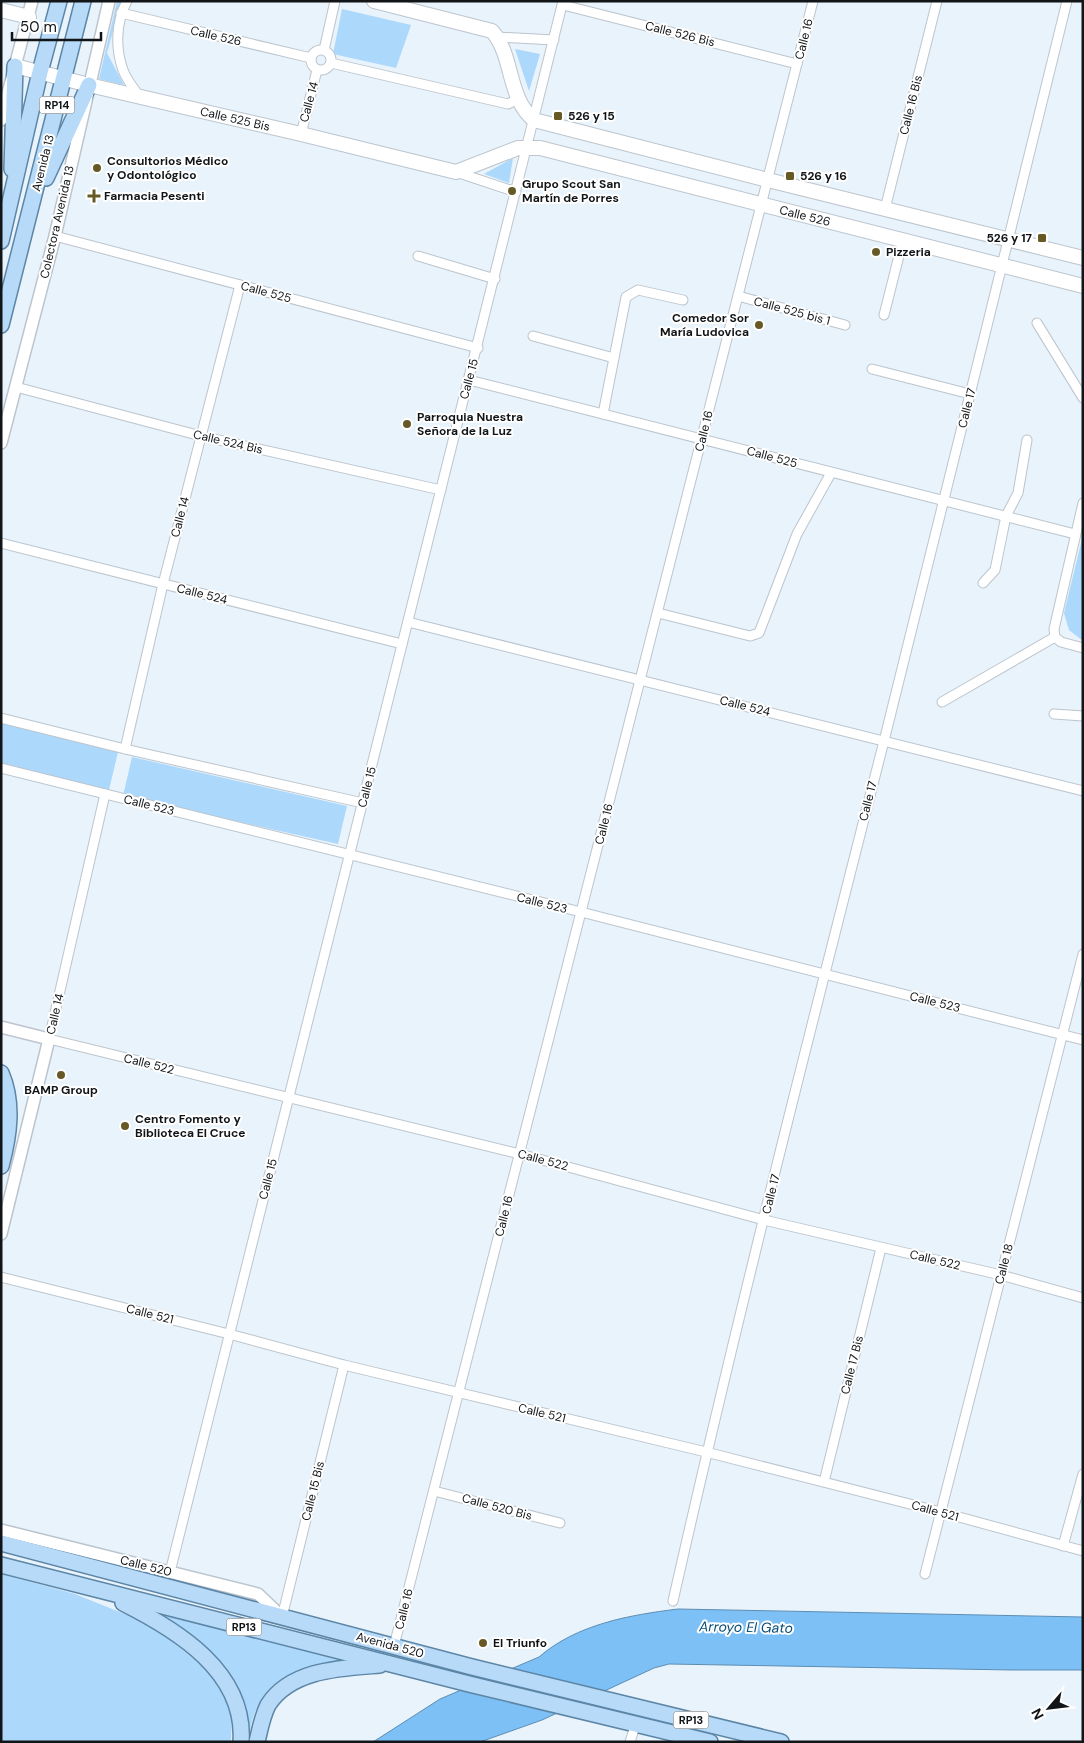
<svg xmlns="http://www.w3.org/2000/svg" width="1084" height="1743" viewBox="0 0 1084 1743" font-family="'DM Sans',sans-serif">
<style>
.green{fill:#acd8fc}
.water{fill:#7dc0f6;stroke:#5d8db3}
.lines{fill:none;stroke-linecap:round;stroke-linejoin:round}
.minor-casing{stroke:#bcc5cd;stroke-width:11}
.tertiary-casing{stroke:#bcc5cd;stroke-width:14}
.secondary-casing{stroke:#bcc5cd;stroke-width:16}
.primary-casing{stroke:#5c85a6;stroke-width:18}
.minor{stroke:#fff;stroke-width:9}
.tertiary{stroke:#fff;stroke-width:11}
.secondary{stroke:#fff;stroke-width:14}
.primary{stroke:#b6daf8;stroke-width:15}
.poi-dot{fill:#675926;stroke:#fff;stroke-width:2}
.labels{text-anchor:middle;stroke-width:4;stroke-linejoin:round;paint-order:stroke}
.shield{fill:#fff;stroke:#585b5d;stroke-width:1}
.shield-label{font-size:11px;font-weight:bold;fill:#111518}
.street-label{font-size:12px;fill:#111518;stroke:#fff}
.poi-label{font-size:12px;font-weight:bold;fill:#111518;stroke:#fff;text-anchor:start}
.water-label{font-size:14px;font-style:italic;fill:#044b76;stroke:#fff}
</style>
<rect width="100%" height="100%" fill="#e9f3fb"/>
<!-- green -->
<g class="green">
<polygon points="117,1 124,1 119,10 107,53 124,85 99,79"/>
<polygon points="342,9 411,25 396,68 333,54"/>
<polygon points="515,49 540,54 529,91"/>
<polygon points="513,158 509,183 484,174"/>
<polygon points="1083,535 1083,641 1069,630 1064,613"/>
<polygon points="1,723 118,752 109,790 1,763"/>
<polygon points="132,757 347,806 338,844 123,796"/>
<polygon points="1,1574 75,1594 152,1625 209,1671 232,1712 231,1742 1,1742"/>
<path d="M158,1614L357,1660C342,1662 326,1663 311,1667C292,1672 263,1693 255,1712C251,1721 250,1732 249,1742H246L244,1711Z"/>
</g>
<!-- water -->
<path class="water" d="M678,1609L1083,1617V1670H1012L669,1664L654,1668L542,1720L480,1742H373L440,1699L539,1657C577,1624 630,1615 678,1609Z"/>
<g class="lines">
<defs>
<g id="minor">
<path d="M127,1C116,22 115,48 123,70C126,79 134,89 140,97"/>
<polyline points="563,5 797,64"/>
<polyline points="121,13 311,58"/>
<polyline points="497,37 554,40"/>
<circle cx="321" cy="60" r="10"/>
<polyline points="324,50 335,1"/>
<polyline points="331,63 508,104 518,99"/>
<polyline points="301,134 317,70"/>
<polyline points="456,172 516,192"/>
<polyline points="885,209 937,1"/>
<polyline points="55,236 478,348"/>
<polyline points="418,256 495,279"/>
<polyline points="738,296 845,325"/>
<polyline points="884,315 903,240"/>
<polyline points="1037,323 1083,398"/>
<polyline points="533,336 614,358"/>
<polyline points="872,369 970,394"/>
<polyline points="469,380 1075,534"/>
<polyline points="16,387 201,436 441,490"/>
<polyline points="603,414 626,297 638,290 683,300"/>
<polyline points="1083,503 1054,629 1055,637 1061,642 1083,648"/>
<polyline points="1,543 402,644"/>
<polyline points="983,583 995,570 1006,516 1018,493 1027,440"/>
<polyline points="658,613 750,636 759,633 797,534 831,473"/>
<polyline points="408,622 1083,791"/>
<polyline points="942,702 1055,637"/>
<polyline points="1054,714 1083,716"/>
<polyline points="1,718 125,749 363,803"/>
<polyline points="125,749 163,584 240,285"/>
<polyline points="1,768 581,912 1083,1040"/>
<polyline points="105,794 49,1039 520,1154 764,1220 1001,1275 1083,1298"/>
<polyline points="1,1277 229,1334 344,1365 706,1452 941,1512 1083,1551"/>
<polyline points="824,1482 881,1248"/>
<polyline points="434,1491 560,1523"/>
<polyline points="1063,1546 1083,1474"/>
<polyline points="170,1572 563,1"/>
<polyline points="925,1574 1083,954"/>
<path d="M673,1601C738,1313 811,1027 884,741C946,494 1006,248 1067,1"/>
<polyline points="282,1617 344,1365"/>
<polyline points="394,1646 813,1"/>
<polyline points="630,1742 636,1723"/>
</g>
<g id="tertiary">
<polyline points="1,120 32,1"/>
<polyline points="1,443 55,236 109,1"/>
<polyline points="1,1027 49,1039 1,1234"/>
<polyline points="1,1530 258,1594 282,1617"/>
</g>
<g id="secondary">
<path d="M374,1L492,31C514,56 507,98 534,120L768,180L1083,258"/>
<polyline points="1,10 29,17"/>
<polyline points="15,66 89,85 301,134 456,172 518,148 540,148 1083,286"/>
</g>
<g id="primary">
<polyline points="12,169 15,66"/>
<polyline points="46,178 89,85"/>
<polyline points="1,241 40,72 59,1"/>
<polyline points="1,325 83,1"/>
<path d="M1,1073C14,1103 9,1136 1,1166"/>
<polyline points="1,1543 472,1667 781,1742"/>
<polyline points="1,1565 469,1684 710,1742"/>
<path d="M123,1603C177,1630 246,1672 241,1742"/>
<path d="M257,1742C260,1729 262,1717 268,1705C291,1669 342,1668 380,1665"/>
</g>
</defs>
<!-- minor casing -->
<use href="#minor" class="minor-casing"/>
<!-- tertiary casing -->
<use href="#tertiary" class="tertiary-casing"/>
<!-- secondary casing -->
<use href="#secondary" class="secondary-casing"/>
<!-- primary casing -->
<use href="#primary" class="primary-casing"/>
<!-- minor -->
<use href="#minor" class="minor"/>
<!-- tertiary -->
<use href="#tertiary" class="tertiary"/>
<!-- secondary -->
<use href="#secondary" class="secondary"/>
<!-- primary -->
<use href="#primary" class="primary"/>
</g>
<!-- markers -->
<g class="poi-dot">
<rect x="553" y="111" width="10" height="10" rx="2.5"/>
<circle cx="97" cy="168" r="5"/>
<rect x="785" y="171" width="10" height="10" rx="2.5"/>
<circle cx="512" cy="191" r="5"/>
<path d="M91.5 188.5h5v5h5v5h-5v5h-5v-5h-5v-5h5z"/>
<rect x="1037" y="233" width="10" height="10" rx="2.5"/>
<circle cx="876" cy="252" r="5"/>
<circle cx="759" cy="325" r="5"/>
<circle cx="407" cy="424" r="5"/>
<circle cx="61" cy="1075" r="5"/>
<circle cx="125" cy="1126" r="5"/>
<circle cx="483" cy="1643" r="5"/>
</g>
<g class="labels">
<!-- shield labels -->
<g class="shield">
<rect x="39.5" y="96.5" width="35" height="17" rx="4"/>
<rect x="226.5" y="1618.5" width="35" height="17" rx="4"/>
<rect x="673.5" y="1711.5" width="35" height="17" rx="4"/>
</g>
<g class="shield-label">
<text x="57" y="109">RP14</text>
<text x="244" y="1631">RP13</text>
<text x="691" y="1724">RP13</text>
</g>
<!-- street labels -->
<g class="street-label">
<text transform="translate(680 34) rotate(14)" y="4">Calle 526 Bis</text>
<text transform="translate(216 36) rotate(13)" y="4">Calle 526</text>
<text transform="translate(804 39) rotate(-76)" y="4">Calle 16</text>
<text transform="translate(309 102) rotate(-75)" y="4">Calle 14</text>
<text transform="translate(911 105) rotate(-76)" y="4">Calle 16 Bis</text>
<text transform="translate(235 119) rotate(13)" y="4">Calle 525 Bis</text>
<text transform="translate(43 163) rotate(-76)" y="4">Avenida 13</text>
<text transform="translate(805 216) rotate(14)" y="4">Calle 526</text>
<text transform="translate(57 222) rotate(-77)" y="4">Colectora Avenida 13</text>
<text transform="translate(266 292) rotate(15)" y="4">Calle 525</text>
<text transform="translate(792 311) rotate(15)" y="4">Calle 525 bis 1</text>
<text transform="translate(469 379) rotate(-75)" y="4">Calle 15</text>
<text transform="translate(967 408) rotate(-76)" y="4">Calle 17</text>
<text transform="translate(704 431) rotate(-76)" y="4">Calle 16</text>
<text transform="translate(228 442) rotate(13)" y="4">Calle 524 Bis</text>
<text transform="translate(772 457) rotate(15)" y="4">Calle 525</text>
<text transform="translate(180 517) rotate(-76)" y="4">Calle 14</text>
<text transform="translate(202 594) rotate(14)" y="4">Calle 524</text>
<text transform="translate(745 706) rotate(14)" y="4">Calle 524</text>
<text transform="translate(367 787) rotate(-76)" y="4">Calle 15</text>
<text transform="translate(868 801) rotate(-76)" y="4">Calle 17</text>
<text transform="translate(149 805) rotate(14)" y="4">Calle 523</text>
<text transform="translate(604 824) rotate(-76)" y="4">Calle 16</text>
<text transform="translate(542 903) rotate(14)" y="4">Calle 523</text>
<text transform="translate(935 1002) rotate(14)" y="4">Calle 523</text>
<text transform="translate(55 1014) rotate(-77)" y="4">Calle 14</text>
<text transform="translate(149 1064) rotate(14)" y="4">Calle 522</text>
<text transform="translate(543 1160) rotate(15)" y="4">Calle 522</text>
<text transform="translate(268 1179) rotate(-76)" y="4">Calle 15</text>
<text transform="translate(771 1194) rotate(-76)" y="4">Calle 17</text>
<text transform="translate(504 1216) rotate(-76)" y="4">Calle 16</text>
<text transform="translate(935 1260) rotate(13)" y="4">Calle 522</text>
<text transform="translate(1004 1264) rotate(-76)" y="4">Calle 18</text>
<text transform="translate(150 1314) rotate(14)" y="4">Calle 521</text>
<text transform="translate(852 1365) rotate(-76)" y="4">Calle 17 Bis</text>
<text transform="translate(542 1413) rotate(13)" y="4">Calle 521</text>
<text transform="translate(313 1491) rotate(-76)" y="4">Calle 15 Bis</text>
<text transform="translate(497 1507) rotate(15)" y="4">Calle 520 Bis</text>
<text transform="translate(935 1511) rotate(15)" y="4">Calle 521</text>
<text transform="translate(146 1566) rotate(14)" y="4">Calle 520</text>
<text transform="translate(404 1609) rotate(-76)" y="4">Calle 16</text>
<text transform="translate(390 1645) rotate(15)" y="4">Avenida 520</text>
</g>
<!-- poi labels -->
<g class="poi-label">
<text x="568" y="120">526 y 15</text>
<text x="107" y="165">Consultorios Médico<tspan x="107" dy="14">y Odontológico</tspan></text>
<text x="800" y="180">526 y 16</text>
<text x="522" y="188">Grupo Scout San<tspan x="522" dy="14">Martín de Porres</tspan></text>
<text x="104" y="200">Farmacia Pesenti</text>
<text x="1032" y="242" text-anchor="end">526 y 17</text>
<text x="886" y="256">Pizzeria</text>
<text x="749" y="322" text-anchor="end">Comedor Sor<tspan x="749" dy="14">María Ludovica</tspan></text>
<text x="417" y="421">Parroquia Nuestra<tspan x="417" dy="14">Señora de la Luz</tspan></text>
<text x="61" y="1094" text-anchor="middle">BAMP Group</text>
<text x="135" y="1123">Centro Fomento y<tspan x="135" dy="14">Biblioteca El Cruce</tspan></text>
<text x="493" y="1647">El Triunfo</text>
</g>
<!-- water labels -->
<g class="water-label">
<text transform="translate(746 1627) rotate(1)" y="5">Arroyo El Gato</text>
</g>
</g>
<!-- border -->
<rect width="1084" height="1743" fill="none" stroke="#111518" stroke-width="5"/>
<!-- north arrow -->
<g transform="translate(1049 1708) rotate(242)" stroke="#ffffff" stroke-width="4" paint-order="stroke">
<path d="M0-4L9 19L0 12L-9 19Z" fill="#111518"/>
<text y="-8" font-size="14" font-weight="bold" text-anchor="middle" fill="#111518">N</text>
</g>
<!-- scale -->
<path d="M12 32v8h89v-8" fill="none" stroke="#111518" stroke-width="2.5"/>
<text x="20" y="32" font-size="15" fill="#111518" stroke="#ffffff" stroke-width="4" paint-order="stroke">50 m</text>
</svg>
